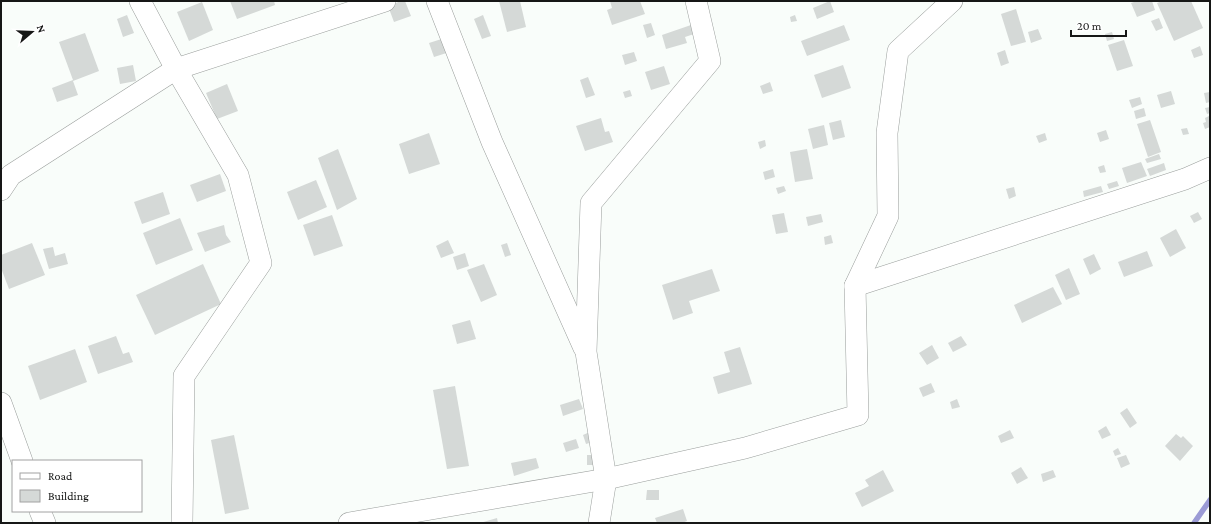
<svg xmlns="http://www.w3.org/2000/svg" width="1211" height="524" viewBox="0 0 1211 524" font-family="'Crimson Pro',serif">
<style>
.lines{fill:none;stroke-linecap:round;stroke-linejoin:round}
.stream{stroke:#9b9bd5;stroke-width:5.5}
.building{fill:#d5d9d7}
.street-casing{stroke:#9a9e9c;stroke-width:22}
.street{stroke:#fff;stroke-width:21}
</style>
<rect width="100%" height="100%" fill="#f9fdfa"/>
<g class="lines">
<!-- stream -->
<polyline class="stream" points="1194,523 1210,500"/>
</g>
<!-- building -->
<g class="building">
<polygon points="230,1 274,1 275,5 237,19"/>
<polygon points="401,1 405,1 411,16 394,22 388,6"/>
<polygon points="499,1 520,1 526,27 507,32"/>
<polygon points="610,1 640,1 645,14 612,25 607,10 612,8"/>
<polygon points="830,1 834,12 817,19 813,8"/>
<polygon points="1137,1 1152,1 1155,10 1137,17 1131,3"/>
<polygon points="1162,1 1191,1 1203,28 1174,41 1157,3"/>
<polygon points="202,2 213,30 189,41 177,12"/>
<polygon points="1016,9 1026,42 1011,46 1001,14"/>
<polygon points="127,15 134,33 123,37 117,19"/>
<polygon points="483,15 491,36 482,39 474,19"/>
<polygon points="795,15 797,21 791,22 790,17"/>
<polygon points="1159,18 1163,28 1156,31 1151,21"/>
<polygon points="651,23 655,35 647,38 643,25"/>
<polygon points="691,25 694,34 685,37 687,43 666,49 662,35"/>
<polygon points="844,25 850,40 807,56 801,41"/>
<polygon points="1038,29 1042,39 1031,43 1028,32"/>
<polygon points="1112,32 1114,39 1107,41 1105,34"/>
<polygon points="85,33 99,71 73,81 78,95 57,102 52,88 73,80 59,42"/>
<polygon points="454,35 459,49 434,57 429,43"/>
<polygon points="1124,40 1133,66 1117,71 1108,45"/>
<polygon points="1200,46 1203,55 1194,58 1191,50"/>
<polygon points="1005,50 1009,63 1001,66 997,53"/>
<polygon points="634,52 637,61 625,65 622,55"/>
<polygon points="133,65 136,81 120,84 117,68"/>
<polygon points="843,65 851,88 822,98 814,75"/>
<polygon points="664,66 670,84 651,90 645,72"/>
<polygon points="588,77 595,95 586,98 580,80"/>
<polygon points="770,82 773,91 763,94 760,86"/>
<polygon points="227,84 238,111 217,119 206,93"/>
<polygon points="630,90 632,96 625,98 623,92"/>
<polygon points="1171,91 1175,104 1161,108 1157,95"/>
<polygon points="1210,92 1210,102 1206,103 1204,93"/>
<polygon points="1140,97 1142,104 1132,108 1129,100"/>
<polygon points="1210,107 1210,113 1207,114 1205,108"/>
<polygon points="1144,108 1146,116 1136,119 1134,111"/>
<polygon points="1209,116 1210,127 1205,129 1203,123 1206,122 1205,118"/>
<polygon points="601,118 605,132 609,131 613,142 585,151 576,126"/>
<polygon points="841,120 845,137 833,140 829,123"/>
<polygon points="1150,120 1161,152 1148,157 1137,124"/>
<polygon points="824,125 828,145 813,149 808,129"/>
<polygon points="1187,128 1189,134 1183,135 1181,129"/>
<polygon points="1106,130 1109,139 1100,142 1097,133"/>
<polygon points="429,133 440,164 409,174 399,144"/>
<polygon points="1045,133 1047,140 1039,143 1036,136"/>
<polygon points="765,140 766,146 760,149 758,142"/>
<polygon points="338,149 357,199 337,210 318,158"/>
<polygon points="807,149 813,179 795,182 790,152"/>
<polygon points="1159,154 1161,159 1147,163 1145,159"/>
<polygon points="1141,162 1147,176 1127,183 1122,168"/>
<polygon points="1164,163 1166,170 1150,176 1147,169"/>
<polygon points="1104,165 1106,172 1100,173 1098,167"/>
<polygon points="773,169 775,177 765,180 763,172"/>
<polygon points="220,174 226,191 197,202 190,185"/>
<polygon points="316,180 327,207 298,220 287,192"/>
<polygon points="1117,181 1119,186 1109,189 1107,184"/>
<polygon points="784,186 786,191 778,194 776,188"/>
<polygon points="1101,186 1103,192 1084,197 1083,191"/>
<polygon points="1014,187 1016,196 1009,199 1006,189"/>
<polygon points="163,192 170,214 142,224 134,202"/>
<polygon points="1198,212 1202,219 1194,223 1190,216"/>
<polygon points="784,213 788,232 776,234 772,215"/>
<polygon points="821,214 823,222 808,226 806,217"/>
<polygon points="332,215 343,246 314,256 303,225"/>
<polygon points="180,218 193,250 156,265 143,233"/>
<polygon points="224,225 226,235 231,242 205,252 197,233"/>
<polygon points="1176,229 1186,248 1170,257 1160,238"/>
<polygon points="831,235 833,243 825,245 824,237"/>
<polygon points="448,240 454,253 441,258 436,246"/>
<polygon points="32,243 45,275 9,289 1,268 1,255"/>
<polygon points="507,243 511,255 505,257 501,245"/>
<polygon points="53,247 55,256 65,253 68,264 49,269 43,249"/>
<polygon points="1147,251 1153,266 1124,277 1118,262"/>
<polygon points="465,253 469,266 457,270 453,257"/>
<polygon points="1094,254 1101,269 1090,275 1083,259"/>
<polygon points="203,264 221,304 155,335 136,295"/>
<polygon points="484,264 497,295 481,302 467,270"/>
<polygon points="1069,268 1080,294 1066,300 1055,275"/>
<polygon points="712,269 720,291 689,301 693,313 673,320 662,285"/>
<polygon points="1053,287 1062,304 1022,323 1014,305"/>
<polygon points="470,320 476,339 457,344 452,325"/>
<polygon points="116,336 123,354 129,352 133,362 98,374 88,346"/>
<polygon points="961,336 967,345 953,352 948,343"/>
<polygon points="932,345 939,358 927,365 919,353"/>
<polygon points="740,347 752,384 718,394 713,377 730,372 724,352"/>
<polygon points="75,349 87,382 40,400 28,366"/>
<polygon points="931,383 935,392 923,397 919,388"/>
<polygon points="455,386 469,466 447,469 433,390"/>
<polygon points="579,399 583,409 563,416 560,405"/>
<polygon points="957,399 960,407 952,409 950,402"/>
<polygon points="1127,408 1137,423 1130,428 1120,413"/>
<polygon points="1106,426 1111,435 1102,439 1098,431"/>
<polygon points="1010,430 1014,438 1001,443 998,436"/>
<polygon points="592,431 596,441 586,444 583,435"/>
<polygon points="1176,434 1181,438 1183,436 1193,446 1180,461 1165,446"/>
<polygon points="234,435 249,509 225,514 211,440"/>
<polygon points="576,439 579,448 566,452 563,443"/>
<polygon points="1118,448 1121,454 1115,456 1113,451"/>
<rect x="587" y="455" width="11" height="10"/>
<polygon points="1126,455 1130,464 1121,468 1117,458"/>
<polygon points="536,458 539,468 514,476 511,463"/>
<polygon points="1021,467 1028,478 1017,484 1011,473"/>
<polygon points="883,470 894,491 862,507 855,493 869,486 865,480"/>
<polygon points="1053,470 1056,477 1043,482 1041,474"/>
<polygon points="647,490 659,490 659,500 646,500"/>
<polygon points="683,509 687,521 682,523 657,523 655,518"/>
<polygon points="497,518 498,523 480,523"/>
</g>
<g class="lines">
<defs>
<g id="street">
<polyline points="140,1 176,69 238,175 261,263 184,376 182,523"/>
<polyline points="437,1 492,142 584,348"/>
<polyline points="1,190 11,175 176,69 385,1"/>
<polyline points="855,286 1185,179 1210,168"/>
<polyline points="1,403 22,461"/>
<polyline points="40,511 45,523"/>
<polyline points="349,523 606,479 745,448 858,415 855,286 888,216 887,133 898,51 952,1"/>
<polyline points="599,523 606,479 586,352 591,203 710,61 696,1"/>
</g>
</defs>
<!-- street casing -->
<use href="#street" class="street-casing"/>
<!-- street -->
<use href="#street" class="street"/>
</g>
<!-- border -->
<rect width="1211" height="524" fill="none" stroke="#161716" stroke-width="4"/>
<!-- legend -->
<rect x="12" y="460" width="130" height="52" fill="#ffffff" stroke="#a2a2a2"/>
<rect x="20" y="473" width="20" height="6" fill="#ffffff" stroke="#a2a2a2"/>
<text x="48" y="480" font-size="12" fill="#161716">Road</text>
<rect x="20" y="490" width="20" height="12" fill="#d5d9d7" stroke="#a2a2a2"/>
<text x="48" y="500" font-size="12" fill="#161716">Building</text>
<!-- north arrow -->
<g transform="translate(32 32) rotate(71)" stroke="#ffffff" stroke-width="3" paint-order="stroke">
<path d="M0-3L7 15L0 10L-7 15Z" fill="#161716"/>
<text y="-6" font-size="11" font-weight="bold" text-anchor="middle" fill="#161716">N</text>
</g>
<!-- scale -->
<path d="M1071 30v6h55v-6" fill="none" stroke="#161716" stroke-width="2"/>
<text x="1077" y="30" font-size="12" fill="#161716" stroke="#ffffff" stroke-width="3" paint-order="stroke">20 m</text>
</svg>
